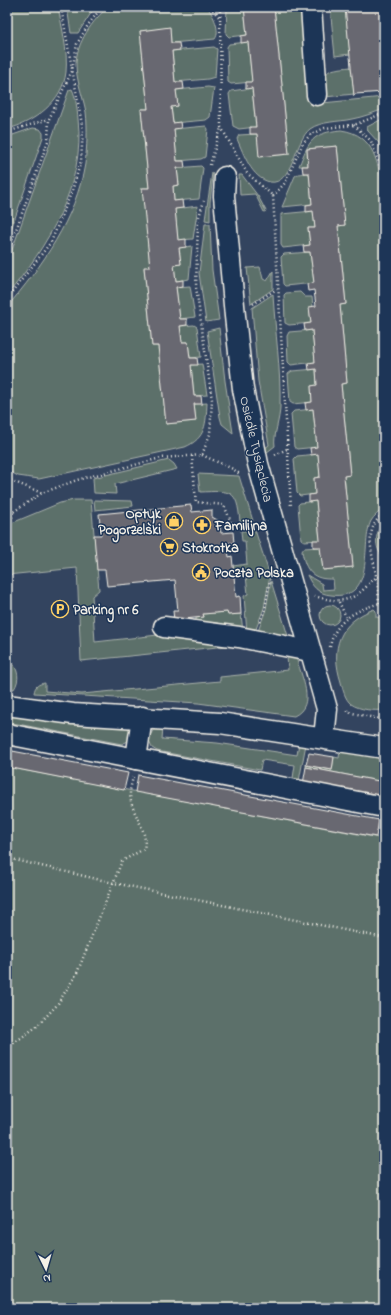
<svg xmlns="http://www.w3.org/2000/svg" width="391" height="1315" viewBox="0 0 391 1315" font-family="'Indie Flower',sans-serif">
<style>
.green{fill:#5b6f6a;stroke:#a8b0a9}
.building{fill:#676771;stroke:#f4f1e8}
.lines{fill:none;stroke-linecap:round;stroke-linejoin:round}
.minor-casing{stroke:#f4f1e8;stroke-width:23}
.path{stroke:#f4f1e8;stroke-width:2.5;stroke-dasharray:1 3;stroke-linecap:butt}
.minor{stroke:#1d3557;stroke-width:20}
.labels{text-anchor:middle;stroke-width:3;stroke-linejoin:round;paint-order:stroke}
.street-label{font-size:14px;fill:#f4f1e8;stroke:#1d3557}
.poi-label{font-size:14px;font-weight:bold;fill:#f4f1e8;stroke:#1d3557;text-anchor:start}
</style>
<rect width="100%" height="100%" fill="#33445f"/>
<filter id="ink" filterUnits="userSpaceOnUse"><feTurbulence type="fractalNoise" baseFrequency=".025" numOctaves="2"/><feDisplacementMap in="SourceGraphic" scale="8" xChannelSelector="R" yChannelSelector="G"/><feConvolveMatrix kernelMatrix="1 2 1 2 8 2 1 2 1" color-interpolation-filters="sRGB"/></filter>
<g filter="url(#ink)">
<!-- green -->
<g class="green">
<path d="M7,7H58C62,28 68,51 66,72C63,101 34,123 7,129Z"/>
<polygon points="67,7 95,7 78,33 71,33"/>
<path d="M108,7H207C213,14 221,31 215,39L171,43L170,28L140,31L148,109H141L149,188H143L150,267L144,268L152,346H158L166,424L196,421L194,404L207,403C206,424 206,438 185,447L39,479L18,476L7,470V307C42,266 76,218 85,164C87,147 88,129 86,112C83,96 76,80 76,64C76,43 93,20 108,7Z"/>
<polygon points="227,7 244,7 247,35 229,37 226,34"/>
<path d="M274,7H302L312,104L384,97V109C373,113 363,117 352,119C339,122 321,121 310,129C295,140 292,186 270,182C251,178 244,154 237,139L239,135L257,134L260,157L289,154Z"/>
<polygon points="330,7 345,7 350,54 335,56"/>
<polygon points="248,42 252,82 231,84 228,82 227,47 229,44"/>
<polygon points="214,47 217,49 215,77 208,79 175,82 172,51"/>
<path d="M351,67L354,94L325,97C324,69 324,70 351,67Z"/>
<polygon points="208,87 214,88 210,117 206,120 173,123 171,107 178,106 176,90"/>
<polygon points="252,88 256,127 239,129 233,126 229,94 231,91"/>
<path d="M72,89C76,97 77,109 78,119C86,184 47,247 7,295V264L69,90Z"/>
<polygon points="384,118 384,158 379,143 368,131 367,127"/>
<polygon points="206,126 208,129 205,157 201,159 177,161 174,129"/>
<polygon points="33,128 40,129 43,133 43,137 7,241 7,137"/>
<path d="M341,130C376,135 377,164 384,192V508C379,512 374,516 371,521C360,543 377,601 331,595C318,594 312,586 307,575L322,584L323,590L334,589L333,579C313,580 305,571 302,551L304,548L320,547L323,570L353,567L344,476L350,475L341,384L347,383L340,305L346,304L338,226L345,225L337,146L307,149L308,166H299C309,141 312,133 341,130Z"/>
<polygon points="201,166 203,168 199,199 174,201 173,186 179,185 177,168"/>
<polygon points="212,173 213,175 210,202 210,221 205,220"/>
<polygon points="309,173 312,204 282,207 295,176 298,174"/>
<polygon points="239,175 242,175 258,196 266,211 264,212 255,194 240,195"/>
<polygon points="198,206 193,239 178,240 175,209"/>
<polygon points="313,211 315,228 308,228 310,245 283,248 281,245 281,214"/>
<polygon points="205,224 210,224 212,270 219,320 206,322 199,273"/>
<polygon points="192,246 189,279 176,281 174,265 181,264 179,248"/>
<polygon points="310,252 314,283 285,286 283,284 281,257 284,254"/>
<polygon points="260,267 263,279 267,281 273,271 273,289 251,304 247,268"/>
<polygon points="190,286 195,317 180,319 176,287"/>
<polygon points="300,292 305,297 312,297 313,307 309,307 311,323 289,325 285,323 284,295 286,293"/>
<path d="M273,294C275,331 281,370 280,407C280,419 273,436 275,446L262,456L260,452L269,445L258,381L252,308Z"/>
<polygon points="194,325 197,327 201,357 190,358 188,342 182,342 180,326"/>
<polygon points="219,328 225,381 233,433 222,424 220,417 207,331"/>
<polygon points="312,330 315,362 291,365 288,362 287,336 289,332"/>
<polygon points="202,364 207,395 194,396 191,365"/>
<polygon points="316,369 317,385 311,386 312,402 293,404 290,402 288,374 292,371"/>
<polygon points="313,409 317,447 297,449 294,447 291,414 294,411"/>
<polygon points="318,454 320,477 314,478 315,494 300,496 297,493 294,459 297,456"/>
<polygon points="169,460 174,464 177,469 115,484 116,494 94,493 93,478"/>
<path d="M198,474L239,476L253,521L240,522C237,488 231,491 200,492Z"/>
<polygon points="74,500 91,500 99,590 92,596 95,642 167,634 247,644 81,661 77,568 7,575 7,525 60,503"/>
<polygon points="94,500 132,501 133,506 95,510"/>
<polygon points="316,501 320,540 304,541 301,539 298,505 300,503"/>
<path d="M384,521V558C373,547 375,532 384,521Z"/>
<polygon points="255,530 270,576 264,608 254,634 247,633 244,596 248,594 246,576 234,577 233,566 247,564 245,541 242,541 241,531"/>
<polygon points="271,581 288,636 285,638 257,634 266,609"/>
<circle cx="330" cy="615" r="10"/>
<path d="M374,609L376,611V617L384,618V710C374,711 360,710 351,704C345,699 343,690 341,682C330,648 339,622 374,609Z"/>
<polygon points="227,612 228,615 241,614 243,632 196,625 196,618 204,617 203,614"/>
<path d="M287,656L296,657C301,676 317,705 294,716L198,703L34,693C35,686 38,684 45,683V691L82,694L220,681V677L288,670Z"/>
<path d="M10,661C19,669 20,680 14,689L7,688V672L12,671Z"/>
<polygon points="7,713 127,725 131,728 130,740 122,744 7,722"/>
<polygon points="155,727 163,727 162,739 217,743 297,755 299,743 306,744 299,781 293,778 295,765 262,760 260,770 157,751 152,748 148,739"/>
<polygon points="340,751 384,758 384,782 306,767 306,765 332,770 334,757 339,758"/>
<polygon points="7,767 384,839 384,1308 7,1308"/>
</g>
<!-- building -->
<g class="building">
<polygon points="244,7 274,7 289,154 259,157 257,134 250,134 250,127 256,127 252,88 246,89 246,82 252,82 248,42 241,43 241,36 247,35"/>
<polygon points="345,7 384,7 384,92 355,94 354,96"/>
<polygon points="170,27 171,43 179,43 180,50 172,51 175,82 183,82 184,89 176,90 178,106 171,107 173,123 180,122 181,128 174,129 177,161 184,161 185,168 177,168 179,185 173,186 174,201 182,200 183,208 175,209 178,240 186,239 186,247 179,248 181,264 174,265 176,281 183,280 183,286 176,287 180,319 187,319 187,325 180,326 182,342 188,342 190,358 197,358 198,365 191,365 194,396 201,396 202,404 194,404 196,421 166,424 158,346 152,346 144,267 150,267 142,188 149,188 141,109 148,109 140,31"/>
<polygon points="337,146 345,225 338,226 346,304 340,305 347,383 341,384 350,475 344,476 353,567 323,570 320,547 313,547 313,540 320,540 316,501 309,502 309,495 315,494 314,478 320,477 318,454 311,455 310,448 317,447 313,409 306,410 305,403 312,402 311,386 317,385 316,369 309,370 308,363 315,362 312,330 305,331 304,324 311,323 309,307 316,306 314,290 308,291 307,284 314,283 310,252 304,252 303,246 310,245 308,228 315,228 313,211 306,212 306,205 312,204 309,173 303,173 302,166 308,166 307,149"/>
<polygon points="191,505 192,512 212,510 212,517 219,521 221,533 233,532 234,543 227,543 229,557 232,556 236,597 240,596 241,614 228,615 227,612 203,614 204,617 174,620 173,611 178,611 175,580 107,586 105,570 97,570 94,535 101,535 99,514"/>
<polygon points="7,750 128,773 124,790 7,767"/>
<polygon points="309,753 334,757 332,770 306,765"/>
<polygon points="306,767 384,782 384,799 303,784"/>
<polygon points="138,775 379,820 376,837 135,792"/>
</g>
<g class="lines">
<defs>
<g id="minor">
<polyline points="311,7 317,95"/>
<polyline points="225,177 224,196 235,316 243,389 258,464 327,709 324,738"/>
<polyline points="164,627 239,637 310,651"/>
<polyline points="7,705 73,714 220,723 384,748"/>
<polyline points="7,734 384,807"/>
<polyline points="136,759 142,717"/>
</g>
</defs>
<!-- minor casing -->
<use href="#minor" class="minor-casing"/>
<!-- path -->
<g class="path">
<polyline points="210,7 220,18"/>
<polyline points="220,7 221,127 247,173 273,196 291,507"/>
<polyline points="354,125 371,141 384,176"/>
<polyline points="7,132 49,119 72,71 77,44 88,25 102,7"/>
<polyline points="210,165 221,128"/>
<polyline points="273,196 285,183 303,143 311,134 325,128 354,125 384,113"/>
<polyline points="7,255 48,141 49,119"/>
<polyline points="7,299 51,242 72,191 81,161 83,130 61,7"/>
<polyline points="253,304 277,289"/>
<polyline points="202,455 233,469 241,475"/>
<polyline points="275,455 287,449"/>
<polyline points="192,456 196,502 224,505 233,527 256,525"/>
<polyline points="7,479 42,493"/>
<polyline points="7,516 42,493 77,480 161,458 202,455 210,434 212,400 196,287 198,220 204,201"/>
<polyline points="7,545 13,512"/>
<path d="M314,596C336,602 349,604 366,587C372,581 376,576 384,574"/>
<polyline points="339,602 346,617"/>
<path d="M379,603C378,594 378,584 376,575C372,551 363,530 384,513"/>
<polyline points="260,622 265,609 270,579"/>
<path d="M330,647C335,618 359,609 384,602"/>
<polyline points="347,710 348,712 384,720"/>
<polyline points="7,858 114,883 384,938"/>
<polyline points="384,902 382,922 384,925"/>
<path d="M7,1048L36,1027L57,1005L77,973L122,861L144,849C149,828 130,814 130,793C130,788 132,782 133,777"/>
</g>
<!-- minor -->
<use href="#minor" class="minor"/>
</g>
</g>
<!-- icons -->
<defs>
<symbol id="shop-ring" viewBox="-11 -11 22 22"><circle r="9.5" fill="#1d3557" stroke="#ffd166" stroke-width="1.5"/><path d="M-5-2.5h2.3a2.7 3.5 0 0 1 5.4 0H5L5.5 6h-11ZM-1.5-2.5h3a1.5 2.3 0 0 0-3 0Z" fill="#ffd166"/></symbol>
<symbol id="pharmacy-ring" viewBox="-11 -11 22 22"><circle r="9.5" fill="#1d3557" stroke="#ffd166" stroke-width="1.5"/><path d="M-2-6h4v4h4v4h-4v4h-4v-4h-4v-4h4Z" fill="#ffd166"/></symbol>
<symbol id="supermarket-ring" viewBox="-11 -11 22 22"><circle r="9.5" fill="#1d3557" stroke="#ffd166" stroke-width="1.5"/><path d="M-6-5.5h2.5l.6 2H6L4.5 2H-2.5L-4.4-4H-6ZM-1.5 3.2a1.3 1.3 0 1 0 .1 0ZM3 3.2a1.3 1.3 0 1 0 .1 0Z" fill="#ffd166"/></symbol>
<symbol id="civic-ring" viewBox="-11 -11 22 22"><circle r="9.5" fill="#1d3557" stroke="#ffd166" stroke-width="1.5"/><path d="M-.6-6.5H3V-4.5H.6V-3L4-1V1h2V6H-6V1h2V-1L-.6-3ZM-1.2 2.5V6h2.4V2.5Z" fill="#ffd166"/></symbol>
<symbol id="parking-ring" viewBox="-11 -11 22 22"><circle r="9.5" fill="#1d3557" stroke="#ffd166" stroke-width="1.5"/><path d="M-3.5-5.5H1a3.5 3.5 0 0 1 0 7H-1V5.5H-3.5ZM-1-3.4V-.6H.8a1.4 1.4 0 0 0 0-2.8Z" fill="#ffd166"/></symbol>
</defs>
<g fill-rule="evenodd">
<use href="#shop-ring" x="164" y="511" width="20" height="20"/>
<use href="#pharmacy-ring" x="192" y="515" width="20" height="20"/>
<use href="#supermarket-ring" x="159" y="537" width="20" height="20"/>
<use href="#civic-ring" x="191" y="562" width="20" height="20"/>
<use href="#parking-ring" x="50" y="599" width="20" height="20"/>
</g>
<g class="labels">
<!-- street labels -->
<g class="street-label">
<text transform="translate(257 449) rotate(77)" y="5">Osiedle Tysiąclecia</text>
</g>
<!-- poi labels -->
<g class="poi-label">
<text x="161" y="518" text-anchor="end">Optyk<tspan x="161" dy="16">Pogorzelski</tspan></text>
<text x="215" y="530">Familijna</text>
<text x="182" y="552">Stokrotka</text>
<text x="214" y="577">Poczta Polska</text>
<text x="73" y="614">Parking nr 6</text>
</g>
</g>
<!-- margin -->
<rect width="391" height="1315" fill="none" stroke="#1d3557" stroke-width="24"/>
<rect x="12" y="12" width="367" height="1291" fill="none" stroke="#f4f1e8" stroke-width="1.5" filter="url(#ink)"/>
<!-- north arrow -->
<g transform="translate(46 1269) rotate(175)" stroke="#1d3557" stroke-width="3" paint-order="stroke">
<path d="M0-3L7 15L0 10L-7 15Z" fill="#f4f1e8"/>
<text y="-6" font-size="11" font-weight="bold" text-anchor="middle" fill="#f4f1e8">N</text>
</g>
</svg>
